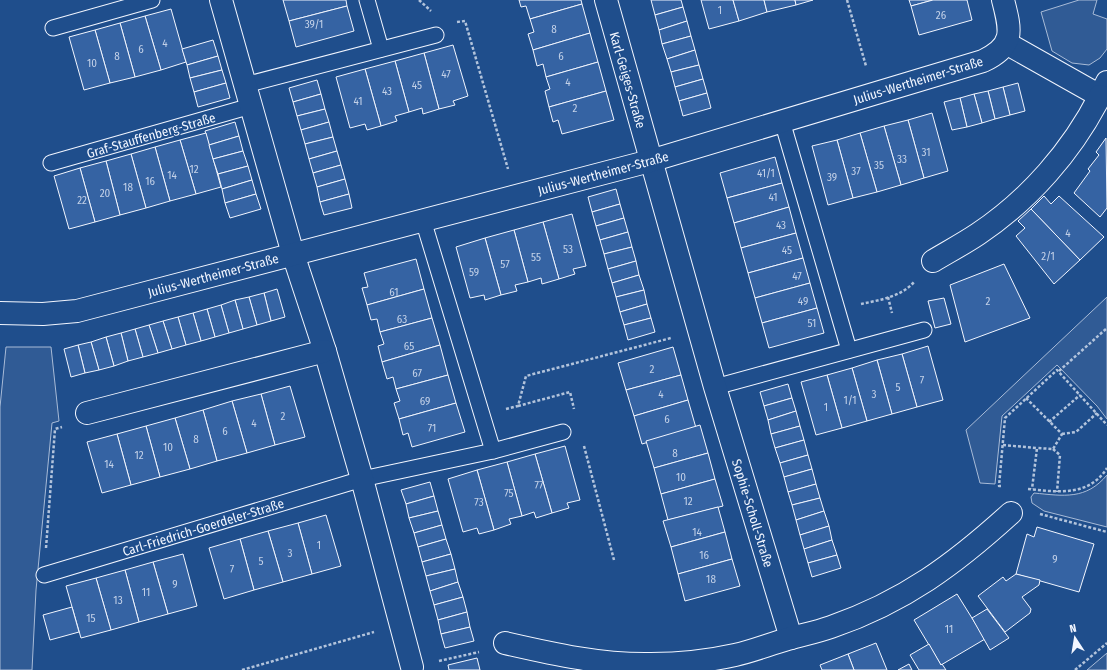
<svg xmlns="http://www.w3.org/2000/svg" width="1107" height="670" viewBox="0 0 1107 670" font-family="'Fira Sans Condensed',sans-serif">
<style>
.green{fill:#305b95;stroke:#a8bbd7}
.building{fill:#3563a3;stroke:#f2f6ff}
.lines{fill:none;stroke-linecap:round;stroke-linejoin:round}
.service-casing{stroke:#f2f6ff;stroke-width:17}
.minor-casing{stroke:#f2f6ff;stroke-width:24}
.path{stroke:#b3c4dc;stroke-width:2.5;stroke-dasharray:3 2;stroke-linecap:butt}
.service{stroke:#1f4e8c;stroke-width:15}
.minor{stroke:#1f4e8c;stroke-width:22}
.labels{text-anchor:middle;stroke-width:3;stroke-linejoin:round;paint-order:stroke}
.number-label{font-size:11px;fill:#c3d1e8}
.street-label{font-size:13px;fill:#f2f6ff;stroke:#1f4e8c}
</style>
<rect width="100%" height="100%" fill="#1f4e8c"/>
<!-- green -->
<g class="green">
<polygon points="1079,0 1097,0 1093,14 1107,19 1107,49 1100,58 1089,65 1072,63 1052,51 1041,12"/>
<polygon points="1107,297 1107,419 1097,406 1057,365 1002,416 995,484 980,483 966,430"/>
<polygon points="6,347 51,347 59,421 52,423 36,590 32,670 0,670 0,407"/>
<path d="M1107,475V527L1044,511L1032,503L1031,497L1034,493C1064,496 1086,500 1107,475Z"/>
<polygon points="1107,653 1107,670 1087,670"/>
</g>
<!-- building -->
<g class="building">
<polygon points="283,0 346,0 347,6 289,21"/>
<polygon points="519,0 581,0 582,4 530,19 526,6 521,7"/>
<polygon points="651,0 681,0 683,7 655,15"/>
<polygon points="701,0 733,0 739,21 709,29"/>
<polygon points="733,0 764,0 767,12 739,21"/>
<polygon points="764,0 795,0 796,5 767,12"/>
<polygon points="795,0 813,0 796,5"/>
<polygon points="909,0 933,0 911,6"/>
<polygon points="933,0 967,0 972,20 919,35 911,6"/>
<polygon points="582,4 590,33 533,50 528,34 534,32 530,19"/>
<polygon points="347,6 354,31 296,47 289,21"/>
<polygon points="683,7 687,21 659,30 655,15"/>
<polygon points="171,9 186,62 161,70 145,16"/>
<polygon points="145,16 161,70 135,77 120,23"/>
<polygon points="687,21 691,36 662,44 659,30"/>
<polygon points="120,23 135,77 110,83 95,30"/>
<polygon points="95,30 110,83 84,90 69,37"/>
<polygon points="590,33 598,62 546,77 543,64 537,66 533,50"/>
<polygon points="691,36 695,50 667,59 662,44"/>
<polygon points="213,40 218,56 187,65 182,49"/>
<polygon points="453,45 468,96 453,101 455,105 439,109 424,53"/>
<polygon points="695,50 699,65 671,72 667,59"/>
<polygon points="424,53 439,109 423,114 422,108 409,112 395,61"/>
<polygon points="218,56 222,70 190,78 187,65"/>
<polygon points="395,61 409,112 395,116 397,121 381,126 365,69"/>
<polygon points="598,62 606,91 549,107 545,91 550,89 546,77"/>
<polygon points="699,65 703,79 675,87 671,72"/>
<polygon points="365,69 381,126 367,130 365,124 350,128 336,77"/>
<polygon points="222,70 226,83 194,92 190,78"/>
<polygon points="703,79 707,93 679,101 675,87"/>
<polygon points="317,80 321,94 293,102 289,88"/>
<polygon points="226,83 230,98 198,107 194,92"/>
<polygon points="1018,83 1025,111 1010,115 1003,87"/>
<polygon points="1003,87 1010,115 995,119 988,91"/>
<polygon points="606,91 614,120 562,134 558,120 553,122 549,107"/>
<polygon points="988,91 995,119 982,123 974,94"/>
<polygon points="707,93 711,108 683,116 679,101"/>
<polygon points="321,94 325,109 297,116 293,102"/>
<polygon points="974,94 982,123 967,127 960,98"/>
<polygon points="960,98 967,127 952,130 944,102"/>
<polygon points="325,109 329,122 301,130 297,116"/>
<polygon points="932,113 948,171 924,178 908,120"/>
<polygon points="908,120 924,178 901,185 884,126"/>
<polygon points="235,122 239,136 209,145 205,131"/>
<polygon points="329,122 333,137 305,144 301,130"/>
<polygon points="884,126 901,185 877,192 860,133"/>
<polygon points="206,133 221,187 196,194 180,140"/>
<polygon points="860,133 877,192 853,198 837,140"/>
<polygon points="239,136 243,151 213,159 209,145"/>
<polygon points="333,137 337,151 309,159 305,144"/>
<polygon points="1106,138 1107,208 1100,217 1074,193 1090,171 1088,169 1099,155 1096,152"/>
<polygon points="180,140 196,194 170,201 155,147"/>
<polygon points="837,140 853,198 828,205 812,146"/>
<polygon points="155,147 170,201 146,208 131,154"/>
<polygon points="243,151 248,166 218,174 213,159"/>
<polygon points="337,151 341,165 313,173 309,159"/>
<polygon points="131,154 146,208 120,215 106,161"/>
<polygon points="775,157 782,183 727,198 720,173"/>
<polygon points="106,161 120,215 95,222 80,168"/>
<polygon points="341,165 345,179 317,187 313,173"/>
<polygon points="248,166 252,180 222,189 218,174"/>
<polygon points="80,168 95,222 69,229 54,176"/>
<polygon points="345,179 349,194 320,202 317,187"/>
<polygon points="252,180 256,194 225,203 222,189"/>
<polygon points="782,183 789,207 734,223 727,198"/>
<polygon points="616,189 620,204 592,212 588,197"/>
<polygon points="256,194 261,209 230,218 225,203"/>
<polygon points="349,194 352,208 324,215 320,202"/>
<polygon points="1044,196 1051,204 1059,196 1104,237 1080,260 1031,209"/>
<polygon points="620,204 624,218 596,226 592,212"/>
<polygon points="789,207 796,233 741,248 734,223"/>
<polygon points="1031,209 1080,260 1054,284 1016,236 1025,228 1018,221"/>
<polygon points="572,214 586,266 573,269 575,274 559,279 543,222"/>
<polygon points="624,218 628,232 600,240 596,226"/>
<polygon points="543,222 559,279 542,284 541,278 528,282 514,230"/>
<polygon points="514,230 528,282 515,285 517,291 501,295 485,238"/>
<polygon points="628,232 632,247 604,254 600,240"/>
<polygon points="796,233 803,258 748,273 741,248"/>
<polygon points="485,238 501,295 485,300 484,295 470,298 456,247"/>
<polygon points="632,247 636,261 608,269 604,254"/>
<polygon points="803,258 810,283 755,298 748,273"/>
<polygon points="416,259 424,289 367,305 362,288 368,287 364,273"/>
<polygon points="636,261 639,275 612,283 608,269"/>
<polygon points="1004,264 1030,318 965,342 950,285"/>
<polygon points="639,275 644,290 616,297 612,283"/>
<polygon points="810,283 817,308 762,323 755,298"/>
<polygon points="277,289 285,317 271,321 264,293"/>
<polygon points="424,289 432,318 380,332 377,319 371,320 367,305"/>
<polygon points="644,290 647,304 620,312 616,297"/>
<polygon points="264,293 271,321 257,325 249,297"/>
<polygon points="249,297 257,325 243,329 235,300"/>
<polygon points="944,298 951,324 935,328 928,301"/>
<polygon points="235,300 243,329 229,333 221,305"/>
<polygon points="647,304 651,318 624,325 620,312"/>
<polygon points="221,305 229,333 215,337 207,309"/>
<polygon points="817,308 824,333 769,348 762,323"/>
<polygon points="207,309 215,337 201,341 193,313"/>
<polygon points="193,313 201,341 186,345 178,317"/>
<polygon points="178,317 186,345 172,349 163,321"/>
<polygon points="432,318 440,345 382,362 378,346 384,344 380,332"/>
<polygon points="651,318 655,332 628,340 624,325"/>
<polygon points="163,321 172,349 158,353 149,325"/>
<polygon points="149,325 158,353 143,357 135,329"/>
<polygon points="135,329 143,357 128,361 121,333"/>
<polygon points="121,333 128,361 114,366 106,337"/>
<polygon points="106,337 114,366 99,370 91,342"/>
<polygon points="91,342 99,370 85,373 78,345"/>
<polygon points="78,345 85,373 71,377 64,349"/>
<polygon points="440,345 448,375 396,389 393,377 387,379 382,362"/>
<polygon points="928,346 943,400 917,407 902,354"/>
<polygon points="673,347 681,375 626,390 618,363"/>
<polygon points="902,354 917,407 892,414 877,360"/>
<polygon points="877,360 892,414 867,421 852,368"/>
<polygon points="852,368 867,421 842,428 827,375"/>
<polygon points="448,375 456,403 399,419 394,403 400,401 396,389"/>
<polygon points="681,375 688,400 634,416 626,390"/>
<polygon points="827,375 842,428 816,435 801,382"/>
<polygon points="788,384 792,398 764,406 760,392"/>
<polygon points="290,386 305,437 275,445 261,394"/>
<polygon points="261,394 275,445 247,453 232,401"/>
<polygon points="792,398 796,411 768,420 764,406"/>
<polygon points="688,400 696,428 642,444 634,416"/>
<polygon points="232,401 247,453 217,461 203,410"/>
<polygon points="456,403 465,432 412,447 408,433 403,435 399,419"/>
<polygon points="203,410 217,461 190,469 175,418"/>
<polygon points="796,411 800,426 771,434 768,420"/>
<polygon points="175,418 190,469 160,477 146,426"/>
<polygon points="700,425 708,453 654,468 646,441"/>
<polygon points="146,426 160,477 131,485 117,434"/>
<polygon points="800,426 804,440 775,448 771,434"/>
<polygon points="117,434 131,485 102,493 87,442"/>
<polygon points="804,440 808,455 780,463 775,448"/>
<polygon points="565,446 580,500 567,503 569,508 552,513 535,454"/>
<polygon points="708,453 715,479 661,494 654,468"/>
<polygon points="535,454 552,513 536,518 534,512 522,516 507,462"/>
<polygon points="808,455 812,469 784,477 780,463"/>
<polygon points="507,462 522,516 509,519 511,524 494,530 477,470"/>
<polygon points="812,469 816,484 788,492 784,477"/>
<polygon points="477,470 494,530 479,534 477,528 463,532 448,479"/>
<polygon points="715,479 723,506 668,520 661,494"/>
<polygon points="430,482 434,496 406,504 401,490"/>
<polygon points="816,484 820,498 792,505 788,492"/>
<polygon points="434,496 438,511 409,518 406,504"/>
<polygon points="820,498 824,511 796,520 792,505"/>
<polygon points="718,507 725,532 671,547 663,521"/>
<polygon points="438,511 442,525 414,533 409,518"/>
<polygon points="824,511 829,526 800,535 796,520"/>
<polygon points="326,515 341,566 312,574 298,523"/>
<polygon points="298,523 312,574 283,582 268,531"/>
<polygon points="442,525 446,539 418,547 414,533"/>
<polygon points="829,526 832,540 804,549 800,535"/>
<polygon points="1037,527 1094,544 1079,592 1016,574 1027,534 1034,537"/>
<polygon points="268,531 283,582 254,590 240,539"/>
<polygon points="725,532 732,559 678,574 671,547"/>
<polygon points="240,539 254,590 224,599 209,548"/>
<polygon points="446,539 451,554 422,562 418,547"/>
<polygon points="832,540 837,555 808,563 804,549"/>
<polygon points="183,554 197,606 168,614 153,562"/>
<polygon points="451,554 455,569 426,576 422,562"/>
<polygon points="837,555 841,568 812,577 808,563"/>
<polygon points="732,559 740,586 685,601 678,574"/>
<polygon points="153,562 168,614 139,622 125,570"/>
<polygon points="455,569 458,582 430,591 426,576"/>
<polygon points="125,570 139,622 111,630 96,578"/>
<polygon points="1016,574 1040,580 1039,585 1022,597 1031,609 1030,613 1005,632 978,596 1003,577 1006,581"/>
<polygon points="96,578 111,630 81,638 66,586"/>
<polygon points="458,582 463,597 434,605 430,591"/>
<polygon points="957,594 985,639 941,665 914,620"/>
<polygon points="463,597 467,612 438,620 434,605"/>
<polygon points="72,607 79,632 50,640 43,615"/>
<polygon points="987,609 1009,638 990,650 972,618"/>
<polygon points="467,612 470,627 441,634 438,620"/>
<polygon points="470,627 474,641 445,648 441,634"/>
<polygon points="876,643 887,670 854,670 848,654"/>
<polygon points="929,644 941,665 942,664 946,670 919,670 910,655"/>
<polygon points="848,654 854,670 822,670 820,665"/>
<polygon points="477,658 480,670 449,670 448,665"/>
<polygon points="909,664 912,670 898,670"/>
</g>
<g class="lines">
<defs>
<g id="service">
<polyline points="367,0 381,49"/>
<polyline points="53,28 152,0"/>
<polyline points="245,85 436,35"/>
<polyline points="782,121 849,350"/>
<polyline points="51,163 251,106"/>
<polyline points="423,220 493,451"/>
<polyline points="715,387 924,330"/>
<polyline points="44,575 362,479 493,451 563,432"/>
</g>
<g id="minor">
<polyline points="221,0 293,254 325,351 362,479 412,667"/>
<polyline points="606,0 715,387 791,638"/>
<polyline points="1006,43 1100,96 1107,82"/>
<path d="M933,261C948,252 963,244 978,234C1029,200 1072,151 1100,96"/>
<path d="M0,313L43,314L77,311L650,161L983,61C1015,46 1011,31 1003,0"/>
<polyline points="87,413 325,351"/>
<path d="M505,643C553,654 602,665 651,664C679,664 708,661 735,655C753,651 770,644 788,639C802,635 817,632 831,627C904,602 955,564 1011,513"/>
</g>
</defs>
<!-- service casing -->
<use href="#service" class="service-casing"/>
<!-- minor casing -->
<use href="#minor" class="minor-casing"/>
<!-- path -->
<g class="path">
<polyline points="419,0 431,11"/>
<polyline points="847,0 866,66"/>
<polyline points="457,22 465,21 508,169"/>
<polyline points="888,297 892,313"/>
<path d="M861,304C879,300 901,297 914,282"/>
<polyline points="1059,371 1107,328"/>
<polyline points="1026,398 1062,434 1053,449 1037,448"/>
<polyline points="518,406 570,392 574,409"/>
<polyline points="506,409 518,406 526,376 671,338"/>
<polyline points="1049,422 1080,395"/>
<polyline points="1062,434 1076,432 1097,413"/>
<polyline points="1003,445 1037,448 1032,489"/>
<polyline points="584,446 614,560"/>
<polyline points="1053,449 1060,455 1057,492"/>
<polyline points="1001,486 999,486 1005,418 1057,370 1107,425"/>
<path d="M1028,489C1057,492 1089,497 1107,468"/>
<polyline points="1040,514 1107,532"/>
<polyline points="46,548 55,429 62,427"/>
<polyline points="439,661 479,652"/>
<polyline points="242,670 374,632"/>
<polyline points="1075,670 1107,643"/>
</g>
<!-- service -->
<use href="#service" class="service"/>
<!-- minor -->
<use href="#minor" class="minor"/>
</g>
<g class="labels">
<!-- number labels -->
<g class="number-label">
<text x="720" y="14">1</text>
<text x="941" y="19">26</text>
<text x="314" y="28">39/1</text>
<text x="554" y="33">8</text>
<text x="165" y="47">4</text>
<text x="141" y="53">6</text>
<text x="117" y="60">8</text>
<text x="561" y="60">6</text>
<text x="92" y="67">10</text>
<text x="446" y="78">47</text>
<text x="568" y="86">4</text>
<text x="417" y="89">45</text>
<text x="387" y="95">43</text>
<text x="358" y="105">41</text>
<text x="575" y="112">2</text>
<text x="926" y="156">31</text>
<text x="902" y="163">33</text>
<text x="879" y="169">35</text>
<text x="194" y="173">12</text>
<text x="856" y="175">37</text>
<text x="766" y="177">41/1</text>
<text x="172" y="179">14</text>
<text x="832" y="181">39</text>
<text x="150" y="185">16</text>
<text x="128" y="191">18</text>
<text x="105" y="197">20</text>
<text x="773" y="201">41</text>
<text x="82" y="204">22</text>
<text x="781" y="229">43</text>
<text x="1068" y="237">4</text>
<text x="568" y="253">53</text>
<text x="787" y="254">45</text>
<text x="1048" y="260">2/1</text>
<text x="536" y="261">55</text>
<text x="505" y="268">57</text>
<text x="474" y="276">59</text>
<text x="797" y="280">47</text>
<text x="394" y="296">61</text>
<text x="803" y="305">49</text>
<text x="988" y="305">2</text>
<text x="402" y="323">63</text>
<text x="812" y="327">51</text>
<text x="409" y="350">65</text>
<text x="652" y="373">2</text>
<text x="417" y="377">67</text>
<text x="922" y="384">7</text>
<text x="898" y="391">5</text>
<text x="661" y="398">4</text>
<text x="874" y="398">3</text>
<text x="850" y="404">1/1</text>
<text x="425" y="405">69</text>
<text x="826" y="411">1</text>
<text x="283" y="420">2</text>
<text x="667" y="423">6</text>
<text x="254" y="427">4</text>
<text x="432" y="432">71</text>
<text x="225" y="435">6</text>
<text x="196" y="443">8</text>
<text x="168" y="451">10</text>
<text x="675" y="457">8</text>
<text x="139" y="459">12</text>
<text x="109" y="468">14</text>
<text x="681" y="481">10</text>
<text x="539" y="489">77</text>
<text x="509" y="497">75</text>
<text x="688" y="505">12</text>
<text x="479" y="506">73</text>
<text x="697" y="536">14</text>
<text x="319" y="549">1</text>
<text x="290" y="557">3</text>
<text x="704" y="559">16</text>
<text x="1055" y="563">9</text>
<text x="261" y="565">5</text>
<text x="232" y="573">7</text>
<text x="711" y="583">18</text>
<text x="175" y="588">9</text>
<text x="146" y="596">11</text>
<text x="118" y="604">13</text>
<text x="91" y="622">15</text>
<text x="949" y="633">11</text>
</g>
<!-- street labels -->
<g class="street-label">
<text transform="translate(628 80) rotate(74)" y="5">Karl-Geiges-Straße</text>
<text transform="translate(918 80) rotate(-17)" y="5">Julius-Wertheimer-Straße</text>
<text transform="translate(151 135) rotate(-16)" y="5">Graf-Stauffenberg-Straße</text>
<text transform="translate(603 173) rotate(-15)" y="5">Julius-Wertheimer-Straße</text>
<text transform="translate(213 275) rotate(-15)" y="5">Julius-Wertheimer-Straße</text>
<text transform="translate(753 513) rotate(73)" y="5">Sophie-Scholl-Straße</text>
<text transform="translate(203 527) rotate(-17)" y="5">Carl-Friedrich-Goerdeler-Straße</text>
</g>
</g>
<!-- north arrow -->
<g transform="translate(1075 638) rotate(348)" stroke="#1f4e8c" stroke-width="3" paint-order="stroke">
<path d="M0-3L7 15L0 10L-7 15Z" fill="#f2f6ff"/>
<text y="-6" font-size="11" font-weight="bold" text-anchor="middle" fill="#f2f6ff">N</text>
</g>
</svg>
